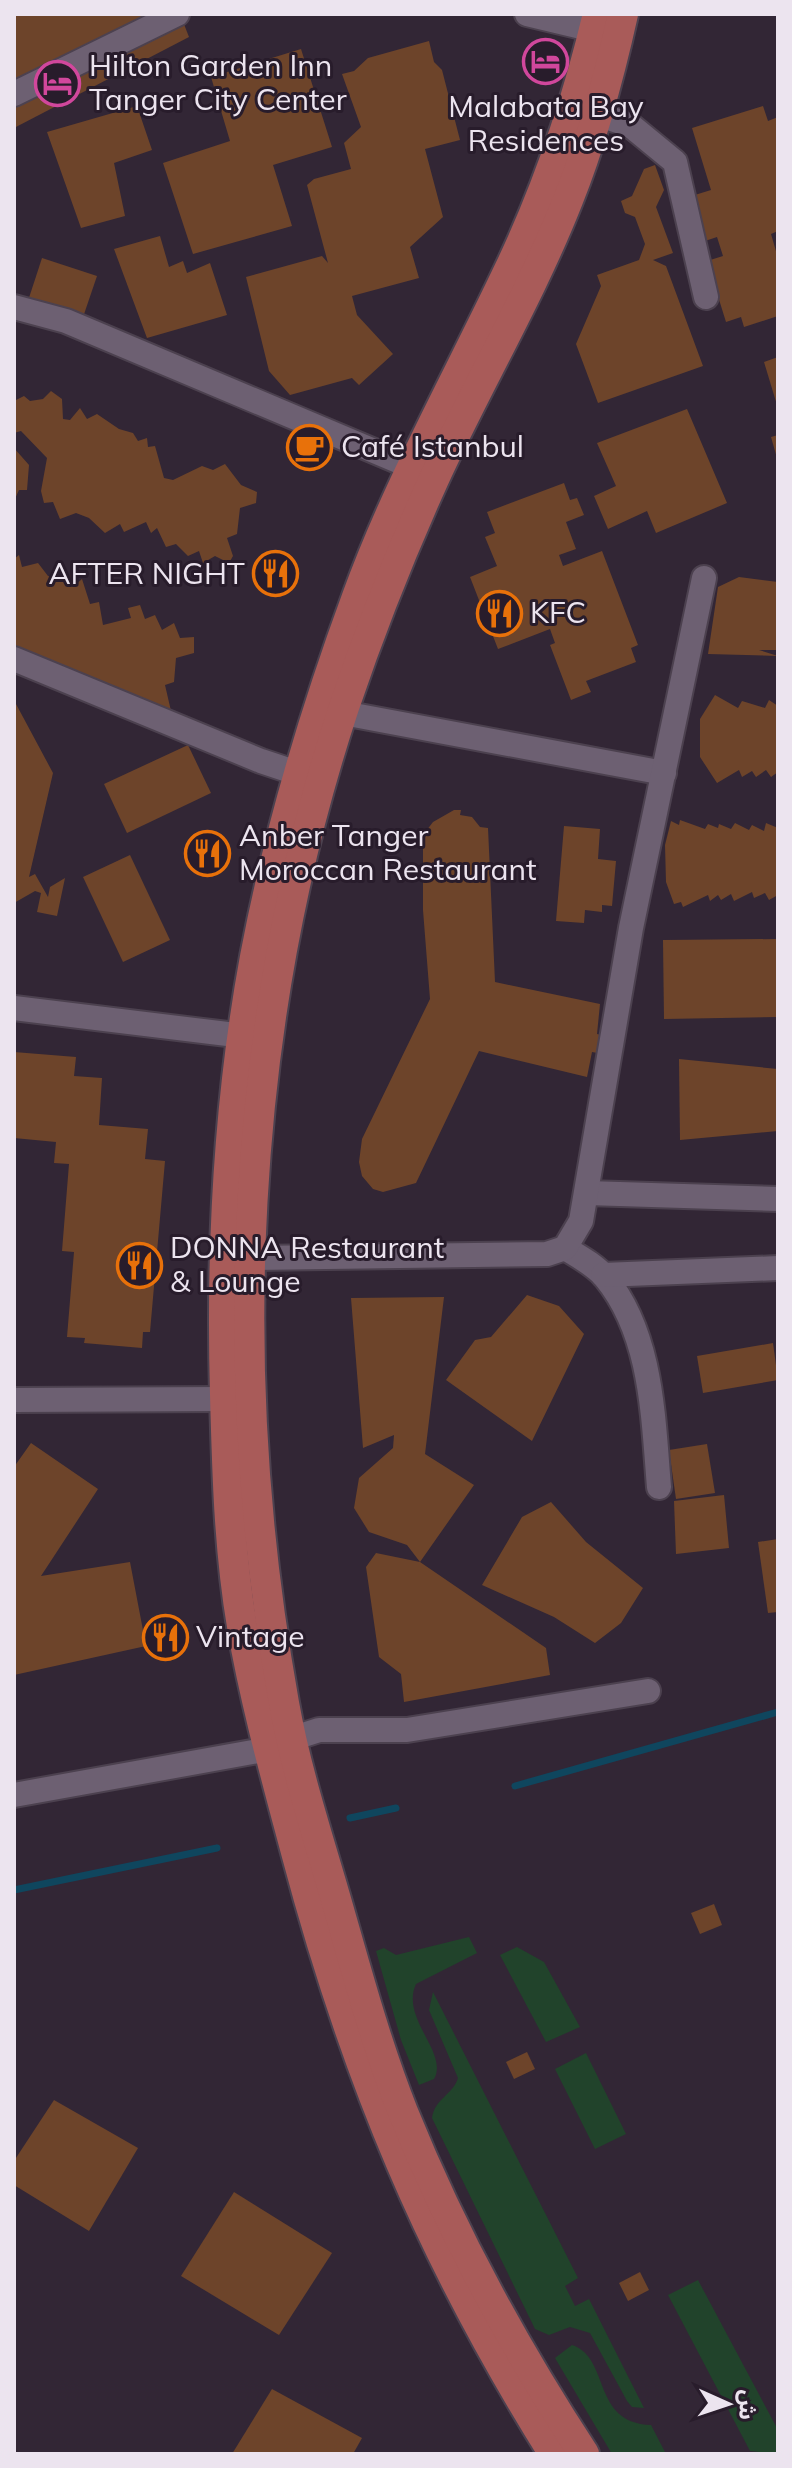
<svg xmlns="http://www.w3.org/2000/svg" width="792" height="2468" viewBox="0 0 792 2468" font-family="Mulish,'Noto Sans Arabic',sans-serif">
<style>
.green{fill:#21432b}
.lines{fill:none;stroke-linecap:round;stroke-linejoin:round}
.stream{stroke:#0f465e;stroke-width:7}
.building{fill:#6d442a}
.minor-casing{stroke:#4c414f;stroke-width:28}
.major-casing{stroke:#4c414f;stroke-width:34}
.minor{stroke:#6d6072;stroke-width:24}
.major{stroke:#a95b59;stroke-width:30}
.labels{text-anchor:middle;stroke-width:6;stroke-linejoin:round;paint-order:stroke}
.poi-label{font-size:30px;fill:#ece4ef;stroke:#281c2b;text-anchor:start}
</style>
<rect width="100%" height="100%" fill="#322635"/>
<!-- green -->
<g class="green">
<path d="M469,1937L477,1953L416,1984C400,2018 449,2053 434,2079L419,2085L401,2040L376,1951L384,1948L396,1955Z"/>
<polygon points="517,1947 544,1962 580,2027 546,2042 500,1955"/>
<path d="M433,1992L578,2278L565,2286L575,2306L589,2299L644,2408L632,2407L627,2401L590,2333L570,2327L549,2335L535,2329L432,2118C435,2098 453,2095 458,2078L429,2010Z"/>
<polygon points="586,2053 626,2134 595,2149 555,2069"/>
<polygon points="698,2280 778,2430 778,2454 750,2451 668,2295"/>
<path d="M572,2345C611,2358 591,2423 651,2425L666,2454H612L555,2358Z"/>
</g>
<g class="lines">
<!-- stream -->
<g class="stream">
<polyline points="515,1786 778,1712"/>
<polyline points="350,1818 396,1808"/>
<polyline points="14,1890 217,1848"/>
</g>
</g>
<!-- building -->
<g class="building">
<polygon points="180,14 189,37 14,128 14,15"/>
<polygon points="429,41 434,62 442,70 460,140 425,149 443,217 410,247 419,278 352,296 357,315 393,354 359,385 352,378 290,395 269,371 246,277 322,256 328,263 307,185 314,179 351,169 344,143 361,127 342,74 354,71 368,58"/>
<polygon points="301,49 332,147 273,165 292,226 193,254 163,163 230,141 211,77"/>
<polygon points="137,106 152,150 114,163 125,216 81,228 47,132"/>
<polygon points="763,106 768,121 778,117 778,231 771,234 778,258 778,316 744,327 741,317 726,322 707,261 723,256 717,237 699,243 685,198 711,190 692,128"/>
<polygon points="655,165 664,190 656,207 673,253 653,260 666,266 703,366 598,403 576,344 601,286 597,275 639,260 645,244 635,217 625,213 621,201 632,196 644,169"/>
<polygon points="160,236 169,267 183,261 187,273 210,263 227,315 147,338 114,249"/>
<polygon points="42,258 97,276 80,326 26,307"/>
<polygon points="778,357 778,405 777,405 764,362"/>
<polygon points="51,391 62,399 63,419 70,420 80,408 87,419 97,414 119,429 133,433 138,441 147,438 148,447 155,446 164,478 173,480 202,466 213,470 225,464 241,485 257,492 256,503 240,508 237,534 227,538 233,556 229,563 215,556 203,563 199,551 188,556 176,544 166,547 157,528 151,533 146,522 124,532 120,524 105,533 89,518 76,513 60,519 53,502 44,503 41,491 47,458 21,431 14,433 14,401 24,396 30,401 43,399"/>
<polygon points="687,409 727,503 656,533 647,511 608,529 594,496 616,486 597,443"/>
<polygon points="778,435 778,458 777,458 771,437"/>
<polygon points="14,448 29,465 27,490 19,490 14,501"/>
<polygon points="564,483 570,500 577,498 584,515 566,522 576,549 559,555 563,566 602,551 638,645 631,648 636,662 586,681 591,692 571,700 550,645 555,643 550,629 498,649 470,577 497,566 485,537 495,533 487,512"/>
<polygon points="19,555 22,567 38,563 48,576 66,581 72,573 73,587 82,579 90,604 99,602 103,625 131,618 128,608 140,605 145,619 155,615 162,630 174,623 180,638 194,637 194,653 176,658 174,682 165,685 171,711 102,698 93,678 74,672 14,663 14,559"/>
<polygon points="739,577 778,582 778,650 759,650 778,656 708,654 718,587"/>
<polygon points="715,695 738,708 742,701 765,708 769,700 778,706 778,772 771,777 766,770 756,777 752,771 742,777 739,770 717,783 700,757 700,719"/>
<polygon points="16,704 53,773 29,877 35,874 48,897 50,887 65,878 57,916 37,912 41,893 35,891 14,903"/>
<polygon points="188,745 211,793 127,833 104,784"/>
<polygon points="454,810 461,810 460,815 472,817 480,827 488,828 495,982 600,1004 597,1034 606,1036 603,1054 592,1052 587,1077 479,1051 416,1183 383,1192 373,1189 362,1176 359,1162 362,1139 430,999 423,910 423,835 433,822"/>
<polygon points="680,820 705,829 708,824 718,828 719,824 731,829 735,823 749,830 752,825 764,831 766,823 778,828 778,895 769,900 765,893 754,898 752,892 734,901 731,894 721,900 718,895 710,901 708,895 683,907 681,902 674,904 666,882 665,845 671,821 679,825"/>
<polygon points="564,826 600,829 598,859 616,861 612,906 602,905 602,912 585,910 584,923 556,921"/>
<polygon points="130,855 170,940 123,962 83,877"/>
<polygon points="778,939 778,1017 664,1019 663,940"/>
<polygon points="14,1052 76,1057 74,1076 102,1078 99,1125 148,1129 145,1159 165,1161 150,1332 143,1332 142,1348 84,1343 85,1338 67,1337 74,1252 62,1251 69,1164 54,1163 56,1142 14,1138"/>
<polygon points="679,1059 778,1069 778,1131 680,1140"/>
<polygon points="527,1295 559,1306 584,1334 532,1441 446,1380 475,1340 491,1337"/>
<polygon points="444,1297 425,1454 474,1485 420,1562 546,1648 550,1675 404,1702 401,1674 379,1657 366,1567 376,1553 420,1562 407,1545 369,1532 354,1508 359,1478 393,1448 394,1435 363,1448 351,1298"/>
<polygon points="773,1343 778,1380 703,1393 697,1356"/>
<polygon points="31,1443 98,1489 41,1576 130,1562 146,1646 14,1675 14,1467"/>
<polygon points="707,1444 715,1493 676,1499 669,1450"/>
<polygon points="724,1495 729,1548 676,1554 674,1501"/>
<polygon points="551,1502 586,1542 643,1588 621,1623 595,1643 554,1617 482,1585 522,1517"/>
<polygon points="778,1539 778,1612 768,1613 758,1542"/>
<polygon points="714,1904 722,1925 700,1934 691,1913"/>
<polygon points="527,2052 535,2069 514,2079 506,2062"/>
<polygon points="54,2100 138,2148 89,2231 14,2185 14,2161"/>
<polygon points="234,2192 332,2253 279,2335 181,2276"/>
<polygon points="640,2272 649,2290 628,2301 619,2283"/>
<polygon points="272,2389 362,2438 353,2454 232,2454"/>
</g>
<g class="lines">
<defs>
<g id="minor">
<polyline points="527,14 594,30"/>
<polyline points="14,94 177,14"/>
<polyline points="597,114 630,125 675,162 706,297"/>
<polyline points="14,307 66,321 412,467"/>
<polyline points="14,659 261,761 300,774"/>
<polyline points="343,713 664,773"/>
<polyline points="14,1008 244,1036"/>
<polyline points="587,1193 778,1199"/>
<path d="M565,1248C578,1256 595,1265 605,1277C652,1334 653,1416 659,1487"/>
<polyline points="251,1258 547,1254 565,1248 581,1221 631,928 704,578"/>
<polyline points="603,1275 778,1268"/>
<polyline points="14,1400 225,1399"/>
<polyline points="291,1739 319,1730 407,1730 648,1691"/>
<polyline points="14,1795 269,1749"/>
</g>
<g id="major">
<path d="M554,2454C431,2258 355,2075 296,1852C276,1777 255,1702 242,1626C229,1550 227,1471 225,1394C221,1251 229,1098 255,957C278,835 314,714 357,597C398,484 458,378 509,270C548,188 577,102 598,14"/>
<path d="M584,2454C514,2347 451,2231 403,2112C376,2044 357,1973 337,1903C318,1837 296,1771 284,1703C225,1376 239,1024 344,707C370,630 400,554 434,479C477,385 530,296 568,200C592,140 609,77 623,14"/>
</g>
</defs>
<!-- minor casing -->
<use href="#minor" class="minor-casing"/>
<!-- major casing -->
<use href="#major" class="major-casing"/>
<!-- minor -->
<use href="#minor" class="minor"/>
<!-- major -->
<use href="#major" class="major"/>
</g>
<!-- icons -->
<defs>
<symbol id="hotel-ring" viewBox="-11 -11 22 22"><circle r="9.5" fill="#281c2b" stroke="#d1479c" stroke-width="1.5"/><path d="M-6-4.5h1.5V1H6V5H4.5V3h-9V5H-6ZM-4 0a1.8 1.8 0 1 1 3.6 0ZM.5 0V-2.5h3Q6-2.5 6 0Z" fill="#d1479c"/></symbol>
<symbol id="cafe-ring" viewBox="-11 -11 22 22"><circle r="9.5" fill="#281c2b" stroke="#e8710a" stroke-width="1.5"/><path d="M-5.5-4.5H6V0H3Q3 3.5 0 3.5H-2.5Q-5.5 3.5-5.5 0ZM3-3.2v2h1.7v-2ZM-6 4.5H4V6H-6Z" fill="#e8710a"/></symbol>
<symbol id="restaurant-ring" viewBox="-11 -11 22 22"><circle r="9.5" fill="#281c2b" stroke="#e8710a" stroke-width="1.5"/><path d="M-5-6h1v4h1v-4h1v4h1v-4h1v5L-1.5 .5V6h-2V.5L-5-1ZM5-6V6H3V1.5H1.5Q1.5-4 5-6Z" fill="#e8710a"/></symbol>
</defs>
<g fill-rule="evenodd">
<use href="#hotel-ring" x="520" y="36" width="51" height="51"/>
<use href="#hotel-ring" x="32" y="58" width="51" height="51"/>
<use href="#cafe-ring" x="284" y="422" width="51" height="51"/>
<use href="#restaurant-ring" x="250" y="548" width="51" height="51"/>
<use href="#restaurant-ring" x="474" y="588" width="51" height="51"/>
<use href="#restaurant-ring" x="182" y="828" width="51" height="51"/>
<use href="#restaurant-ring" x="114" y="1240" width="51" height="51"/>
<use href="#restaurant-ring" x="140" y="1612" width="51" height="51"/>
</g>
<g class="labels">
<!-- poi labels -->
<g class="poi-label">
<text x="89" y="76">Hilton Garden Inn<tspan x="89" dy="34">Tanger City Center</tspan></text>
<text x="546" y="117" text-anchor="middle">Malabata Bay<tspan x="546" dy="34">Residences</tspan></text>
<text x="341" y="457">Café Istanbul</text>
<text x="245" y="584" text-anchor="end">AFTER NIGHT</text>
<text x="530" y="623">KFC</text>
<text x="239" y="846">Anber Tanger<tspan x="239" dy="34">Moroccan Restaurant</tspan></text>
<text x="170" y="1258">DONNA Restaurant<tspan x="170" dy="34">&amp; Lounge</tspan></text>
<text x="196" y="1647">Vintage</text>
</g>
</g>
<!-- border -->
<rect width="792" height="2468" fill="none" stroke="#ece4ef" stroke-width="32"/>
<!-- north arrow -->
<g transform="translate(728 2404) rotate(93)" stroke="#281c2b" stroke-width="6" paint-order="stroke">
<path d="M0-6L14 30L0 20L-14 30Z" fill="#ece4ef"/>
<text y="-12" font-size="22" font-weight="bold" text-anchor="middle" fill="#ece4ef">ش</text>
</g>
</svg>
